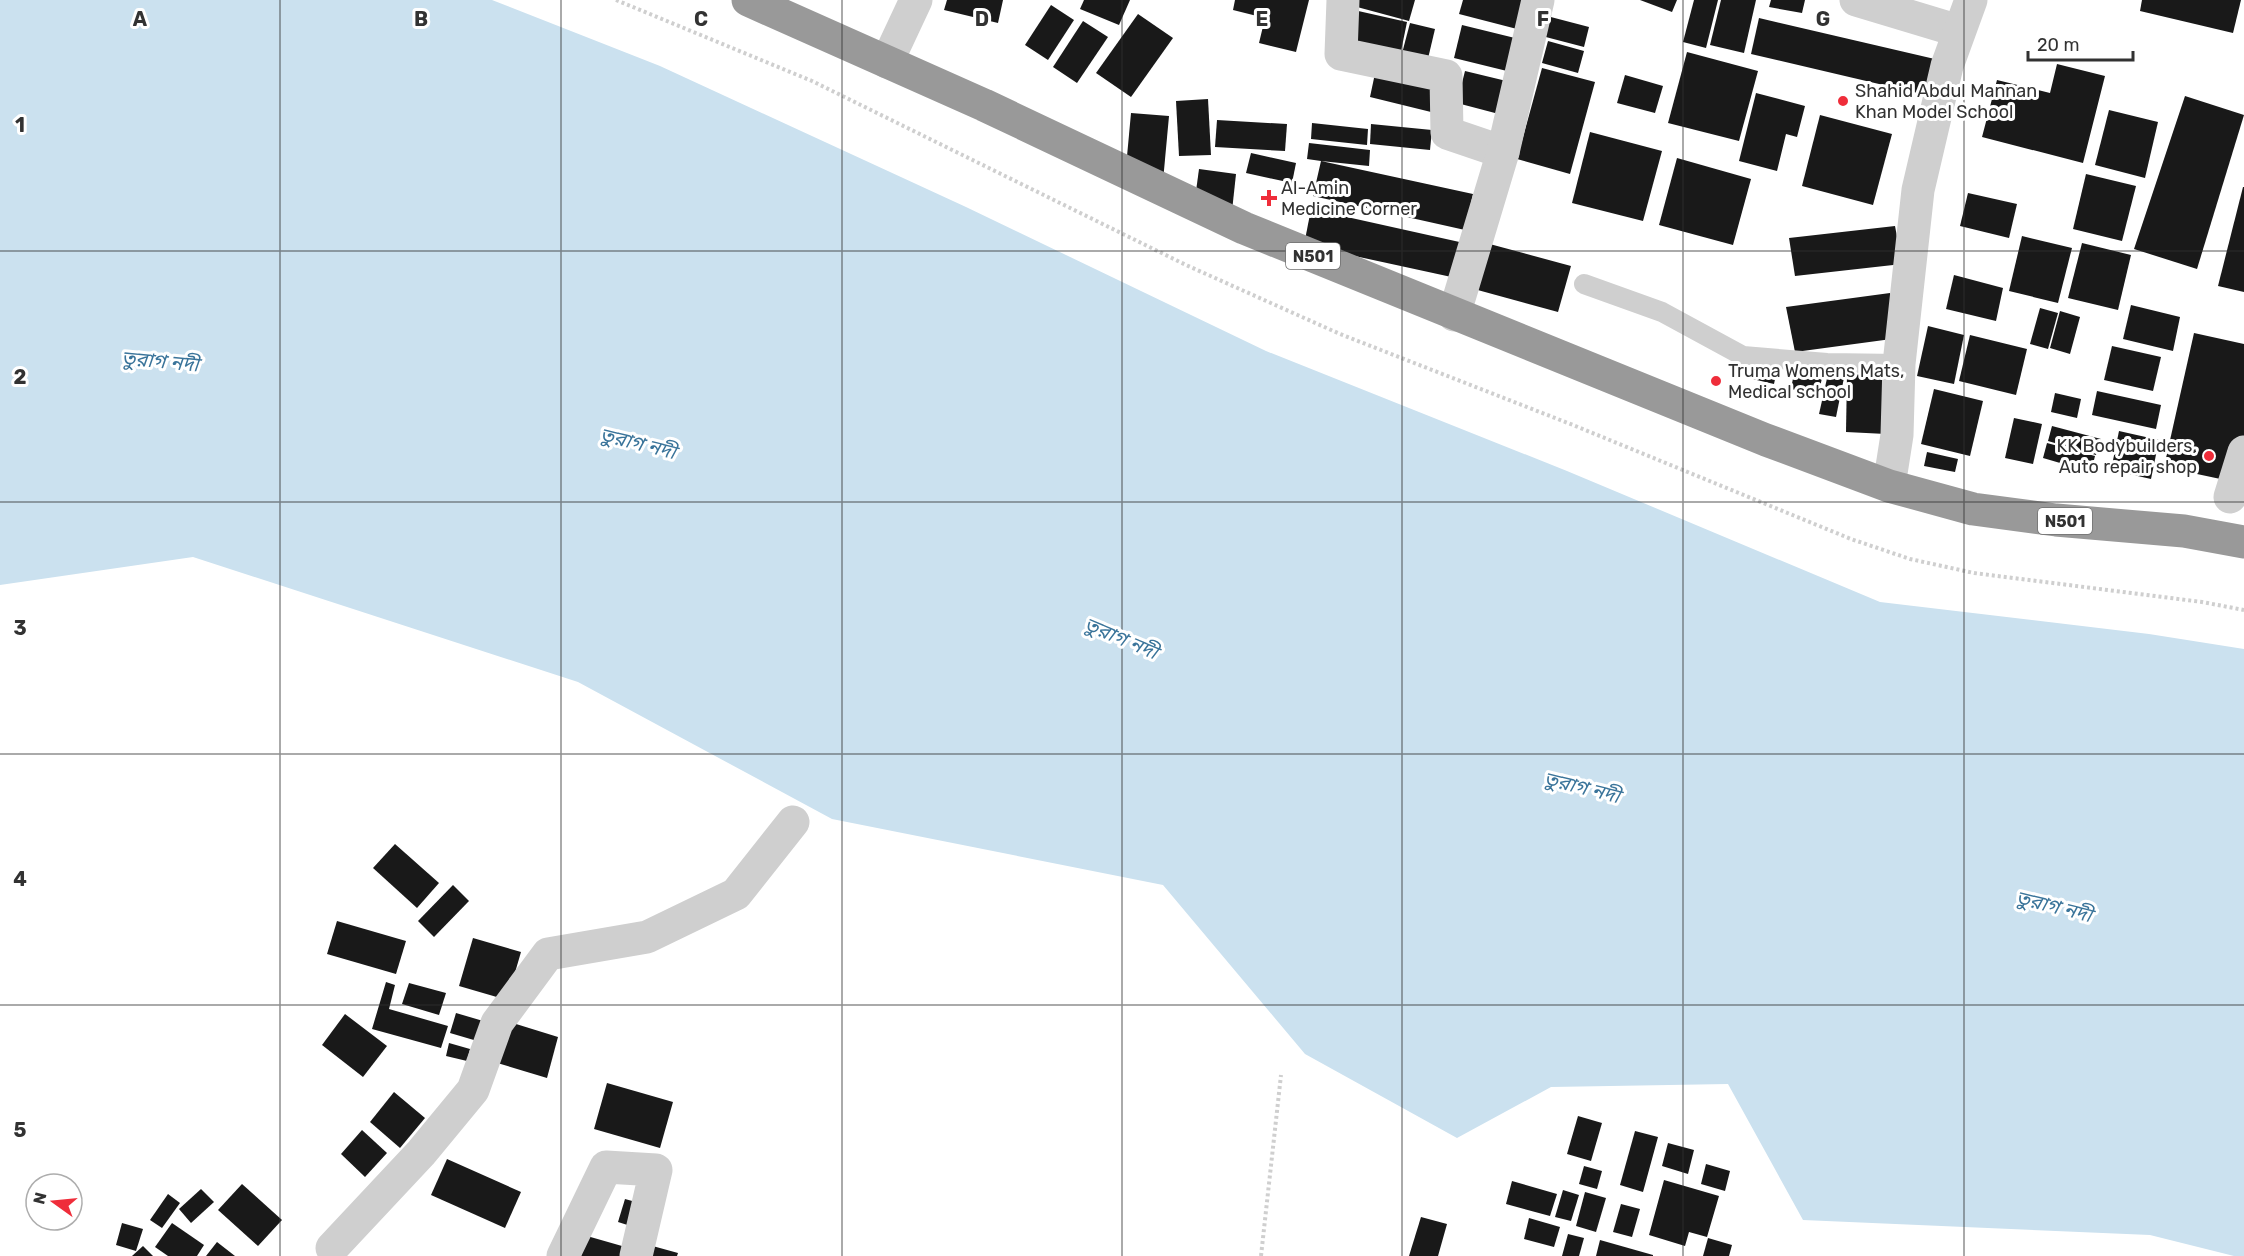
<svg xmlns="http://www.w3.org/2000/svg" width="2244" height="1256" viewBox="0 0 2244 1256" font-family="Rubik,'Noto Sans Bengali',sans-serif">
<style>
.water{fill:#cbe1ef}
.building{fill:#191919}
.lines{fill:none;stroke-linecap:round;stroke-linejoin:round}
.path{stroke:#cfcfcf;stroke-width:4;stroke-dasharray:3 3;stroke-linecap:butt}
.lane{stroke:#cfcfcf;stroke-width:20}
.street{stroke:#cfcfcf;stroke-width:33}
.highway{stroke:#999;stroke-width:33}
.grid{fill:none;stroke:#323232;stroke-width:1.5;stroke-opacity:0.55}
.poi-dot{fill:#ef2d3a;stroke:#fff;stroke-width:2}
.labels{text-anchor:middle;stroke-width:6;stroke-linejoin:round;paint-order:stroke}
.shield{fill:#fff;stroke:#707070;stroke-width:1.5}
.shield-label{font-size:16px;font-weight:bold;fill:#323232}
.poi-label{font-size:18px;fill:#323232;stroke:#fff;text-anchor:start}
.water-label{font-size:20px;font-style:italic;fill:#3a749a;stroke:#fff}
.grid-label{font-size:20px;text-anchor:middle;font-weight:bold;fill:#323232;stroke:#fff;stroke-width:6;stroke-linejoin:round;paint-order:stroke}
</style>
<rect width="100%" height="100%" fill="#fff"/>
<!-- water -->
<polygon class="water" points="0,0 492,0 660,66 966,207 1266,351 1567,471 1880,602 2149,634 2244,649 2244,1256 2234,1256 2150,1235 1803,1220 1728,1084 1551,1087 1457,1138 1305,1054 1163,885 832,819 578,682 193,557 0,585"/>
<!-- building -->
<g class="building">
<polygon points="947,0 1003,0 998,23 944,10"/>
<polygon points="1084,0 1130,0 1119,25 1080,9"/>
<polygon points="1235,0 1309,0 1296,52 1259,43 1265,18 1233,10"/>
<polygon points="1347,0 1415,0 1409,21 1346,4"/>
<polygon points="1463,0 1525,0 1517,29 1459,14"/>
<polygon points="1640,0 1677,0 1672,12"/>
<polygon points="1694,0 1718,0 1706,48 1683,42"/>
<polygon points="1721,0 1756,0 1744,53 1710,45"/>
<polygon points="1771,0 1805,0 1802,13 1769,7"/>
<polygon points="2142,0 2241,0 2233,33 2140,11"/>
<polygon points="1051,5 1074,20 1048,60 1025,45"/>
<polygon points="1345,8 1407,22 1399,61 1345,50"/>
<polygon points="1138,14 1173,38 1131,97 1096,73"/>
<polygon points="1547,16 1589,27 1584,47 1542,36"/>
<polygon points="1759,18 1939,60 1930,96 1751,54"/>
<polygon points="1083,21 1108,37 1077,83 1053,67"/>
<polygon points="1410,23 1435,29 1426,67 1400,61"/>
<polygon points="1462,25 1519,39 1511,72 1454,58"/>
<polygon points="1548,41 1584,51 1578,73 1542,63"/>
<polygon points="1687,52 1758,71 1739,141 1668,123"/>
<polygon points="1377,64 1439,79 1431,112 1370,97"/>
<polygon points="2057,64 2105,76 2083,163 1982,137 1997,80 2050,93"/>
<polygon points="1542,68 1595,82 1570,174 1517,159"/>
<polygon points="1465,71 1523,85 1514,118 1457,103"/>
<polygon points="1625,75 1663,86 1655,113 1617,103"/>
<polygon points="1756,93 1805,106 1797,137 1786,134 1777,171 1739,161"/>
<polygon points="2185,96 2244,115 2197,269 2134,249"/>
<polygon points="1208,99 1211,155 1179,156 1176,101"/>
<polygon points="2109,110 2158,122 2145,178 2095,165"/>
<polygon points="1131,113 1169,116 1163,181 1125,178"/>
<polygon points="1820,115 1892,134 1873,205 1802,186"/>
<polygon points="1217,120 1287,124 1285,151 1215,147"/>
<polygon points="1312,123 1368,129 1367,145 1311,139"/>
<polygon points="1371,124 1432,130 1430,150 1370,144"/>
<polygon points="1590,132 1662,151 1643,221 1572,203"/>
<polygon points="1309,143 1370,150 1369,166 1321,161 1473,194 1465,230 1313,196 1321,161 1307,159"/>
<polygon points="1251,153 1296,163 1292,183 1246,173"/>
<polygon points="1677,158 1751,179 1733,245 1659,225"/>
<polygon points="1199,169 1236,174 1232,211 1194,206"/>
<polygon points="2086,174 2136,186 2122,241 2073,229"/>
<polygon points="2243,187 2244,187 2244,292 2218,286"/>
<polygon points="1968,193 2017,204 2009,238 1960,226"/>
<polygon points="1311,209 1464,243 1456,278 1304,245"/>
<polygon points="1895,226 1902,264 1795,276 1789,238"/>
<polygon points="2022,236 2072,248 2058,303 2009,291"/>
<polygon points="1486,243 1571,266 1558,312 1474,289"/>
<polygon points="2082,243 2131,255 2118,310 2068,298"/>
<polygon points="1954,275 2003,288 1996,321 1946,309"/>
<polygon points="1890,293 1899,338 1795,352 1786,307"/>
<polygon points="2131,305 2180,317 2173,351 2123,339"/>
<polygon points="2040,308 2058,313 2048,349 2030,344"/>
<polygon points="2060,311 2080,317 2070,354 2050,348"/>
<polygon points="1928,326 1964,335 1954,384 1917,376"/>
<polygon points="2194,333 2244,344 2244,484 2164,467"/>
<polygon points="1970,335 2027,349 2016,395 1959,381"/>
<polygon points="2112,346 2161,357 2153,391 2104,380"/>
<polygon points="1750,365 1777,370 1774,384 1748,378"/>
<polygon points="1830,365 1846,368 1836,417 1819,414"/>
<polygon points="1795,368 1823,374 1818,395 1791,389"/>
<polygon points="1847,374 1887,376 1886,434 1846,432"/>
<polygon points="1934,389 1983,401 1970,456 1921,444"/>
<polygon points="2097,391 2161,405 2156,429 2092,415"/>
<polygon points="2055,393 2081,399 2077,418 2051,412"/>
<polygon points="2014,418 2042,424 2033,464 2005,458"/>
<polygon points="2052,426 2101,439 2096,455 2048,441"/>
<polygon points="2119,431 2159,440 2151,479 2111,470"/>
<polygon points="2047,443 2095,456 2091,472 2043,458"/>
<polygon points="1927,452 1958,459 1955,472 1924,466"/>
<polygon points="395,844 439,883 417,908 373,868"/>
<polygon points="453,885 469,901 434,937 418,921"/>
<polygon points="337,921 406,941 396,974 327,954"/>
<polygon points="473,938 521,952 507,1000 459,986"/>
<polygon points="386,982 395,985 389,1009 448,1026 441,1048 372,1029"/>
<polygon points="409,983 446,993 439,1015 402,1004"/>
<polygon points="456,1013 490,1023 484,1043 450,1033"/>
<polygon points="345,1014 387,1046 363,1077 322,1045"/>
<polygon points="506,1021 558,1037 547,1078 494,1062"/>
<polygon points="449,1043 470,1049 467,1061 446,1056"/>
<polygon points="607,1083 673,1102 660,1148 594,1129"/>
<polygon points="394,1092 425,1118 400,1148 370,1122"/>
<polygon points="1578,1116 1602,1123 1591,1161 1567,1154"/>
<polygon points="362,1130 387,1153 365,1177 341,1154"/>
<polygon points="1635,1131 1658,1137 1643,1192 1620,1185"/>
<polygon points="1668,1143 1694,1150 1688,1174 1662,1166"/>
<polygon points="447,1159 521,1192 505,1228 431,1195"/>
<polygon points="1706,1164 1730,1171 1725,1191 1701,1184"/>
<polygon points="1584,1166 1602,1171 1597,1189 1579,1184"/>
<polygon points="1664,1180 1719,1196 1707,1237 1689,1232 1685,1246 1649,1235"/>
<polygon points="1512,1181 1557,1194 1550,1216 1506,1204"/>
<polygon points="242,1184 282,1220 258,1246 218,1210"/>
<polygon points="201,1189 214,1202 191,1223 179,1209"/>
<polygon points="1563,1190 1579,1195 1571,1221 1555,1217"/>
<polygon points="1585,1192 1606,1198 1596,1232 1576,1226"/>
<polygon points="168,1194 180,1203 162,1228 150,1220"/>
<polygon points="625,1199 643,1204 637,1228 618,1222"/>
<polygon points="1621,1204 1640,1209 1632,1237 1613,1232"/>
<polygon points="1421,1217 1447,1224 1438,1256 1409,1256"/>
<polygon points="1529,1218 1560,1227 1554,1247 1524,1239"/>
<polygon points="122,1223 143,1229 136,1251 116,1245"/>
<polygon points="172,1223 204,1245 197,1256 168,1256 155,1247"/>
<polygon points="1568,1234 1584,1238 1579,1256 1562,1256"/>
<polygon points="587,1236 629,1248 627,1256 581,1256"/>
<polygon points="1708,1238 1732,1245 1729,1256 1703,1256"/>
<polygon points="1600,1240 1653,1255 1653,1256 1596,1256"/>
<polygon points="217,1242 235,1256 206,1256"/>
<polygon points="649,1245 678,1253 677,1256 646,1256"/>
<polygon points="143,1246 153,1256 132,1256"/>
</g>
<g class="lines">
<!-- path -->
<g class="path">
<polyline points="616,0 812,81 1186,265 1340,334 1573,425 1851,539 1910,559 1974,573 2202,602 2244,610"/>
<polyline points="1261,1256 1281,1075"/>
</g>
<!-- lane -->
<polyline class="lane" points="1584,284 1662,312 1743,356 1827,363 1899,364"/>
<!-- street -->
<g class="street">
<polyline points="1343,0 1341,54 1446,76 1447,133 1503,152"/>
<polyline points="1856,0 1959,31"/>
<polyline points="887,62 916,0"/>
<polyline points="1454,315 1503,152 1538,0"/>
<polyline points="1889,486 1897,435 1899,364 1918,190 1947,66 1971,0"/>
<polyline points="2230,497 2244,452"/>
<polyline points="332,1248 421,1153 473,1090 497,1023 548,954 647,937 736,894 793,822"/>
<polyline points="563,1256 606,1167 656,1170 636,1256"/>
</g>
<!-- highway -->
<polyline class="highway" points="748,0 984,105 1244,228 1766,440 1889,486 1973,509 2056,520 2184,531 2244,542"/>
</g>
<!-- grid -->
<path class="grid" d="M280,0V1256M561,0V1256M842,0V1256M1122,0V1256M1402,0V1256M1683,0V1256M1964,0V1256M0,251H2244M0,502H2244M0,754H2244M0,1005H2244"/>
<!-- markers -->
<g class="poi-dot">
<circle cx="1843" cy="101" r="6"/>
<path d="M1266 189h6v6h6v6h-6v6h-6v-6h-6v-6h6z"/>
<circle cx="1716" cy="381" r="6"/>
<circle cx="2209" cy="456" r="6"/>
</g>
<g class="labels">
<!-- shield labels -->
<g class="shield">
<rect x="1286" y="243" width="54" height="26" rx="4.5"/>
<rect x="2038" y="508" width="54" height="26" rx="4.5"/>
</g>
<g class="shield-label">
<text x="1313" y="262">N501</text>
<text x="2065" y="527">N501</text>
</g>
<!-- poi labels -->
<g class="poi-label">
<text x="1855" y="97">Shahid Abdul Mannan<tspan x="1855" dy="21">Khan Model School</tspan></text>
<text x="1281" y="194">Al-Amin<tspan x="1281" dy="21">Medicine Corner</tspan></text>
<text x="1728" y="377">Truma Womens Mats,<tspan x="1728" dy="21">Medical school</tspan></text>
<text x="2197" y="452" text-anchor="end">KK Bodybuilders,<tspan x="2197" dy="21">Auto repair shop</tspan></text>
</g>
<!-- water labels -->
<g class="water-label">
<text transform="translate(160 361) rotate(5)" y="7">তুরাগ নদী</text>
<text transform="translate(638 443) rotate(14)" y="7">তুরাগ নদী</text>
<text transform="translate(1121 638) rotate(23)" y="7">তুরাগ নদী</text>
<text transform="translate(1582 787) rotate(14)" y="7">তুরাগ নদী</text>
<text transform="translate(2054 906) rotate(14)" y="7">তুরাগ নদী</text>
</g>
</g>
<g class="grid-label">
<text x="140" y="26">A</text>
<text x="421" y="26">B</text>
<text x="701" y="26">C</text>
<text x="982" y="26">D</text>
<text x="1262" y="26">E</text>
<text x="1543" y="26">F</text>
<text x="1823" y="26">G</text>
<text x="20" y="132">1</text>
<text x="20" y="384">2</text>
<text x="20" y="635">3</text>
<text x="20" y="886">4</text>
<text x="20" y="1137">5</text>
</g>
<!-- north arrow -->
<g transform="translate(54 1202) rotate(285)"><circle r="28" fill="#ffffff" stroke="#adadad" stroke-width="1.5"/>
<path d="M0-4.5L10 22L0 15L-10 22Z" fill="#ef2d3a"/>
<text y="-9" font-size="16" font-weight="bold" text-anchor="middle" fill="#323232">N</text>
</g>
<!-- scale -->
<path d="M2028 51v9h105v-9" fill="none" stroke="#323232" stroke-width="3"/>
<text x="2037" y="51" font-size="18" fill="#323232" stroke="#ffffff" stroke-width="4.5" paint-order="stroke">20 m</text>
</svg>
